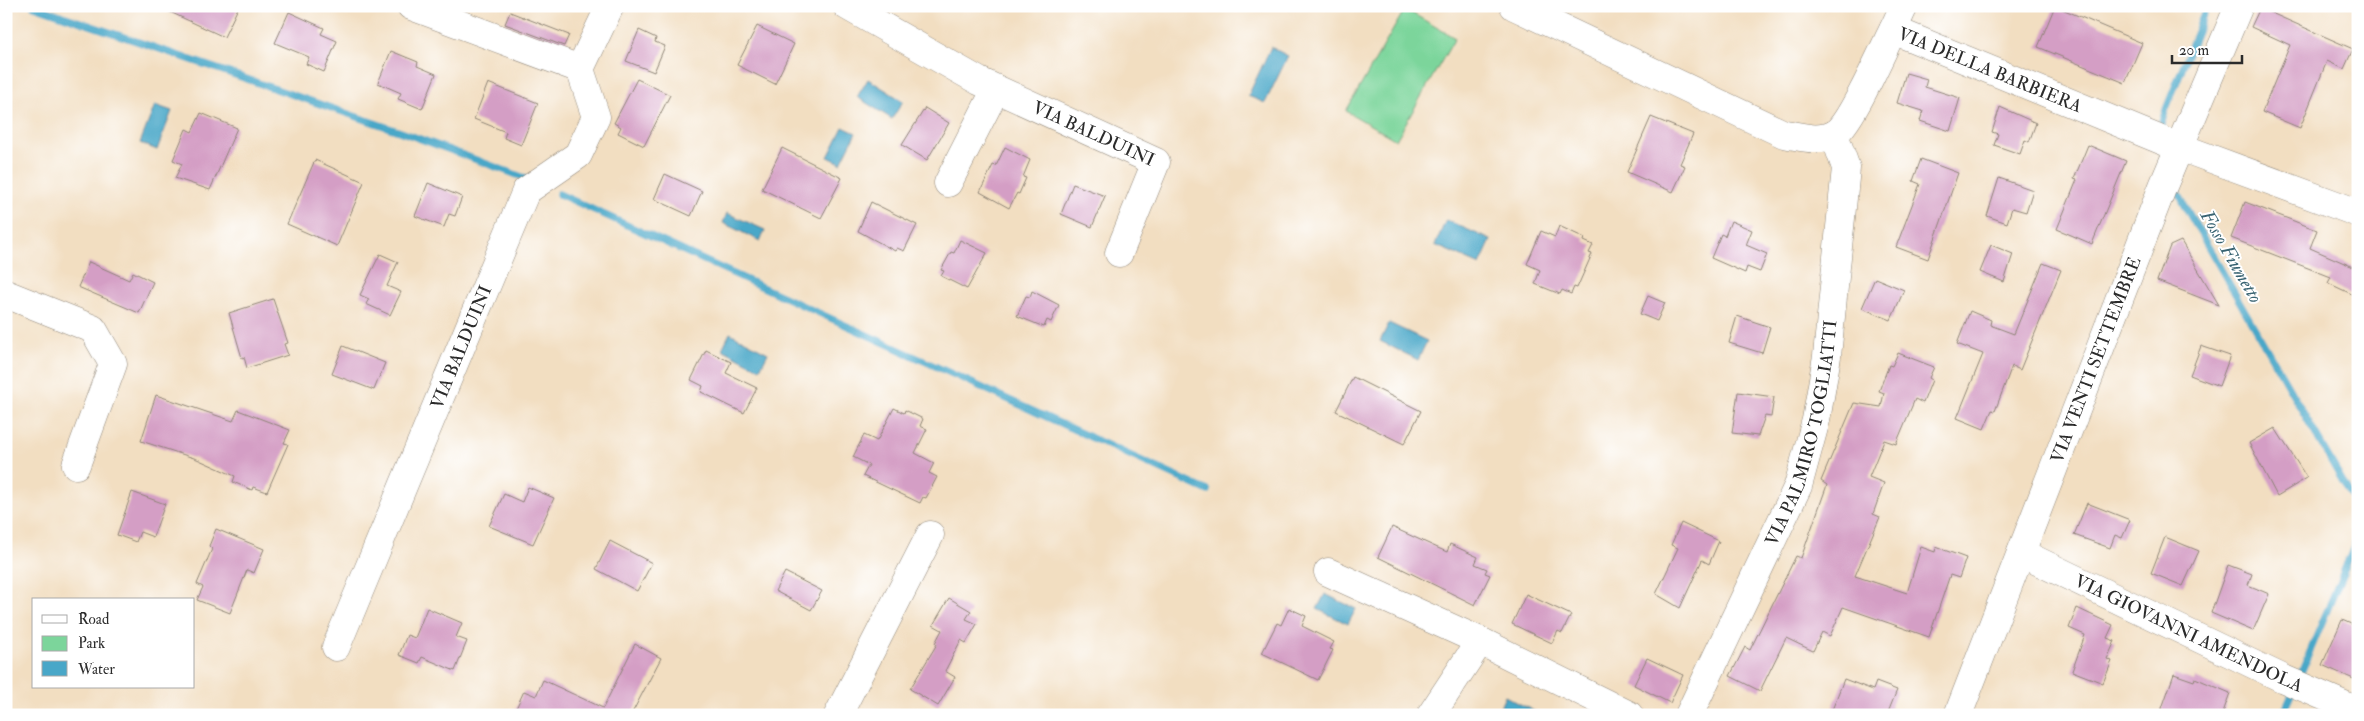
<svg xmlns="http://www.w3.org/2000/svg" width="2364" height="721" viewBox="0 0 2364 721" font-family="'IM FELL Double Pica',serif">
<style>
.green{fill:#7cd59b;stroke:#548063}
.water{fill:#49a7c8;stroke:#3a697a}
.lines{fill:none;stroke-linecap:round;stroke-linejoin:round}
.stream{stroke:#49a7c8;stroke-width:7}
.building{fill:#d49ec5}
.minor-casing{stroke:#8e8476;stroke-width:29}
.minor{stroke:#fff;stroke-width:28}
.labels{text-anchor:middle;stroke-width:4;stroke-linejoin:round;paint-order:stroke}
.street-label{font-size:18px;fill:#2b2b2b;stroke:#fff}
.water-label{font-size:19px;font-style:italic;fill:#386372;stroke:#fff}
</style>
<rect width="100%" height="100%" fill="#fff"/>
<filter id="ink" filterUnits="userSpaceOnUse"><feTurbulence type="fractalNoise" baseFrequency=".02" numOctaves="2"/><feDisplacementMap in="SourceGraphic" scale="10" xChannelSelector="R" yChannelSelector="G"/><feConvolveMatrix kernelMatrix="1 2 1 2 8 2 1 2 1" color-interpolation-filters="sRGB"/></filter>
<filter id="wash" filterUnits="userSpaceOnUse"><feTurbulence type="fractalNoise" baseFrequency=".0096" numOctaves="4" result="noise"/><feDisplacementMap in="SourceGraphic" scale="20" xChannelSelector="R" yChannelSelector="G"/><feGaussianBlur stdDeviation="1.12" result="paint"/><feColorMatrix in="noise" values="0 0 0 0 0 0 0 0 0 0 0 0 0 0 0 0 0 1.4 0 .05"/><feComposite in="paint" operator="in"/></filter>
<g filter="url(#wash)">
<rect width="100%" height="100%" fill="#f2dec1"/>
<!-- green -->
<polygon class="green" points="1405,9 1455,38 1396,140 1346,111"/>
<!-- water -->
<g class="water">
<polygon points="1271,47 1288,56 1265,103 1248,96"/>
<polygon points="868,79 903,101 892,119 857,97"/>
<polygon points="155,105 172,111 157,150 140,143"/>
<polygon points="843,127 856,133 841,163 828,157"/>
<polygon points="727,213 765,230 760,241 723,223"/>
<polygon points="1446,220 1491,240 1480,265 1435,245"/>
<polygon points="1389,323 1427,341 1418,360 1380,341"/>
<polygon points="730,333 768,353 760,369 722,349"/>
<polygon points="1325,594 1356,609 1348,624 1317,609"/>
<polygon points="1505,696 1541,715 1503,715 1498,712"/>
</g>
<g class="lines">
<!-- stream -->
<g class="stream">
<polyline points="34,6 407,134 525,178"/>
<polyline points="2158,134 2166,109 2207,6"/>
<polyline points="2173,181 2187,210 2358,508"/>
<polyline points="559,194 1208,491"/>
<polyline points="2298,680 2358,537"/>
<polyline points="2283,715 2294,690"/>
</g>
</g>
<g id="blocks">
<!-- building -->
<g class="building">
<polygon points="157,6 239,6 224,37"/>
<polygon points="2055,6 2142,43 2125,83 2038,47"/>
<polygon points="2260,8 2353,49 2344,69 2327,61 2300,128 2262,112 2290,45 2251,27"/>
<polygon points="289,12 324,28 321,34 337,41 324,72 306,64 309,57 275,43"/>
<polygon points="510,12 569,35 564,46 505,24"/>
<polygon points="757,26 794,44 775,84 737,65"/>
<polygon points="639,30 656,38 655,42 665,46 654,72 626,61"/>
<polygon points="391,51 418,62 417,66 436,74 422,109 398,99 401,93 378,83"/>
<polygon points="1906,73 1927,79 1925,87 1960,98 1950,131 1920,121 1923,111 1897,103"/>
<polygon points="637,79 670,95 644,146 618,133 621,127 614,123"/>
<polygon points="488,83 538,103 521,145 504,138 506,132 474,119"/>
<polygon points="2000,107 2036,123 2029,142 2025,140 2020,154 1994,145 1998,134 1992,132"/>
<polygon points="925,108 949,123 927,160 902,145"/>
<polygon points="201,113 237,128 210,190 175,178 182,164 173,160 186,129 192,132"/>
<polygon points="1651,117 1693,134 1680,164 1685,166 1673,192 1627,172"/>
<polygon points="2088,145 2126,161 2092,244 2057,229 2077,180 2074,179"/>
<polygon points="1005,147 1030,160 1023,177 1026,178 1019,194 1017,193 1009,208 980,192 993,165 996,166"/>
<polygon points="782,148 842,178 821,218 762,189"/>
<polygon points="1921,159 1958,173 1928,259 1896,247 1920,184 1913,181"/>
<polygon points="315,160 364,182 337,246 287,224"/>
<polygon points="665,174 702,191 691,216 654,199"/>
<polygon points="1999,178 2033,190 2026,212 2012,208 2007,223 1987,216"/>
<polygon points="428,183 462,197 455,216 449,214 444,227 415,216"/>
<polygon points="1073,184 1105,196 1092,227 1061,214"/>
<polygon points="871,202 917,225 904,251 897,248 895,251 858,231"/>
<polygon points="2245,202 2317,230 2310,248 2358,269 2358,297 2328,283 2331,277 2231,238"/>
<polygon points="1731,221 1752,230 1746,245 1767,254 1760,272 1747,267 1745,273 1711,258 1721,234 1725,236"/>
<polygon points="1559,226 1585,238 1584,241 1593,245 1589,253 1592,254 1577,288 1574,287 1571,294 1562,290 1560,294 1535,284 1540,270 1527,264 1541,231 1555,237"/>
<polygon points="960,240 987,253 967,289 941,276 944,271 941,270 951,252 954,253"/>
<polygon points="2181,241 2219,305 2157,281 2170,246"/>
<polygon points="1991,245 2013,254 2004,282 1980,272"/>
<polygon points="380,254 398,262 387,286 401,292 390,315 366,304 369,299 360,295"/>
<polygon points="89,262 129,280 133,272 153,282 139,313 78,287"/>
<polygon points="2043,263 2061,270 2020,370 2012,366 1995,411 1992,410 1984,429 1957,418 1983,354 1957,344 1970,311 1991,320 1990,325 2014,334"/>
<polygon points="1875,278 1904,290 1891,320 1862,308"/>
<polygon points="1032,291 1059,305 1051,322 1047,320 1044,327 1017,316 1026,296 1030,297"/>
<polygon points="1648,296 1665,303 1657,321 1640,314"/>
<polygon points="273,299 288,343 284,344 288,355 247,368 244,357 242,358 229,313"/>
<polygon points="1737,316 1770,327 1762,353 1729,343"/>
<polygon points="343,346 385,363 374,390 332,374"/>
<polygon points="2201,346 2230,356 2219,386 2190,375"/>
<polygon points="706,350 731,362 726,373 757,388 744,413 701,392 703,386 691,380"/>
<polygon points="1898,353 1934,367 1929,378 1932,380 1923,403 1915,399 1896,444 1884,440 1869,477 1884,483 1873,514 1880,517 1855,576 1907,593 1921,547 1935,552 1936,547 1966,558 1959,578 1950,575 1929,637 1843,607 1830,636 1822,632 1813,651 1786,638 1760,691 1730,676 1745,647 1750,650 1796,556 1801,558 1827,485 1821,481 1854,403 1881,407 1884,393 1879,391 1889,365 1892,366"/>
<polygon points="1353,377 1421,411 1404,444 1336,411"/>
<polygon points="1738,392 1774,397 1771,417 1765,416 1758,436 1732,433"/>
<polygon points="156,395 233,421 238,410 290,430 284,443 288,444 267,492 253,487 252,490 233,482 235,476 197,459 141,441"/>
<polygon points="894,408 904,413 905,410 923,419 920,426 927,429 915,453 934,463 929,473 937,477 926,498 923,497 920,503 863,476 869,465 853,457 864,435 877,441"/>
<polygon points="2275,428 2307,478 2277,496 2249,443"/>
<polygon points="528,487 554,498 533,544 489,526 504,494 522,502"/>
<polygon points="132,492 165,504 153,537 140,532 136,542 117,535"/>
<polygon points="2087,503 2130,520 2122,538 2115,535 2110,548 2074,535"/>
<polygon points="1681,523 1719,541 1709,564 1702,560 1680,608 1656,594 1678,548 1671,545"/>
<polygon points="1392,527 1440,549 1447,552 1450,544 1478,557 1475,564 1487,569 1485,573 1490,575 1475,605 1378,557"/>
<polygon points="216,529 264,549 254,573 247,570 230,613 197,600 203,587 197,584 212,549 209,546"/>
<polygon points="2165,537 2199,551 2183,586 2151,573"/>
<polygon points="610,541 652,563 637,591 596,569"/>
<polygon points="2228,565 2252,574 2248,585 2269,594 2253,631 2211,613"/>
<polygon points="785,572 822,591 811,610 775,591"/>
<polygon points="1526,594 1571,615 1562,633 1558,631 1552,643 1512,624"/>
<polygon points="949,598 971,611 966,619 977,624 966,643 961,640 945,671 955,677 938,706 910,689 937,644 935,643 942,630 933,625"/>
<polygon points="427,608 462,623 456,637 467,641 455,671 422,657 419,663 399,655 407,635 415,638"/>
<polygon points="1289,608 1306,616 1302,626 1334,642 1330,649 1333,650 1318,680 1262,653 1277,623 1281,625"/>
<polygon points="2077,608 2113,625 2107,638 2115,641 2107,659 2112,661 2103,683 2072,671 2085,635 2069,628"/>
<polygon points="2342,620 2358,627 2358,681 2322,665"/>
<polygon points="635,644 661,658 631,715 513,715 524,691 536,696 543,680 603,708"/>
<polygon points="1647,658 1683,675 1670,703 1634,685"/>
<polygon points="2174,674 2194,681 2195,678 2230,693 2222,715 2173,715 2161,711"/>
<polygon points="1844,679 1873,690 1876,682 1897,690 1887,715 1844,715 1832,710"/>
</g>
</g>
</g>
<g filter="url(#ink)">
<use href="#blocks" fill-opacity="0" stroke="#8e8476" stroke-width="1"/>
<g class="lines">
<defs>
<g id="minor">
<polyline points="411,6 580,69"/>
<path id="s1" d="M847,6L979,81L1156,162L1119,253"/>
<path id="s2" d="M1514,6L1784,134C1800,136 1819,143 1834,134C1851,124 1882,51 1893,30L2166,142L2358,213"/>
<polyline points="1893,30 1904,6"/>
<polyline points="948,183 996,89"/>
<polyline points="6,294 93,329 113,364 76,465"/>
<path id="s3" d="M2021,553L2284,679L2358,711"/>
<polyline points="1328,572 1480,641"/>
<path id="s4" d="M336,647L526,191L578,155L596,117L580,69L610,6"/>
<polyline points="838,715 930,535"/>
<polyline points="1431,715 1480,641 1629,715"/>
<path id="s5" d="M1689,715L1798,486L1816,420L1827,356L1846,168L1834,134"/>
<path id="s6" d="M1958,715L2163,186L2239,6"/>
</g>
</defs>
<!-- minor casing -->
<use href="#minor" class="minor-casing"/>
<!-- minor -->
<use href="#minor" class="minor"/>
</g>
</g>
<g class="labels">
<!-- street labels -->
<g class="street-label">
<text dy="6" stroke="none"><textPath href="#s2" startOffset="575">VIA DELLA BARBIERA</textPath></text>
<text dy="6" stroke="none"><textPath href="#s1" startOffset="278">VIA BALDUINI</textPath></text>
<text dy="6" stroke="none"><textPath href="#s4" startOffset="325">VIA BALDUINI</textPath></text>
<text dy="6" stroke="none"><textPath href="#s6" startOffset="381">VIA VENTI SETTEMBRE</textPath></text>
<text dy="6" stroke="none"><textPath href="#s5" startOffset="306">VIA PALMIRO TOGLIATTI</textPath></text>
<text dy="6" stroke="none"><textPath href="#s3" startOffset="186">VIA GIOVANNI AMENDOLA</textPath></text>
</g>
<!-- water labels -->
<g class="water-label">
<text transform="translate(2232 256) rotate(60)" y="7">Fosso Fiumetto</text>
</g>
</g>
<!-- margin -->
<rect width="2364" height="721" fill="none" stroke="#fff" stroke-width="25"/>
<!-- legend -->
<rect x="32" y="598" width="162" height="90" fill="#ffffff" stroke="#aaaaaa"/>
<rect x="42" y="615" width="25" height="8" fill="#ffffff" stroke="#aaaaaa"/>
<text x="78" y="624" font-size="15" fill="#2b2b2b">Road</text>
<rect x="42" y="636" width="25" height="15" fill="#7cd59b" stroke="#aaaaaa"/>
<text x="78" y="648" font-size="15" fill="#2b2b2b">Park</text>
<rect x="42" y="661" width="25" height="15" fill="#49a7c8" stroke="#aaaaaa"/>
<text x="78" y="674" font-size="15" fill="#2b2b2b">Water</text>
<!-- scale -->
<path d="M2172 55v8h70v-8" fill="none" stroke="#2b2b2b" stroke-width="2.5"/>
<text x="2179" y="55" font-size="15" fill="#2b2b2b" stroke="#ffffff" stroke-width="4" paint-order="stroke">20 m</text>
</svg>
